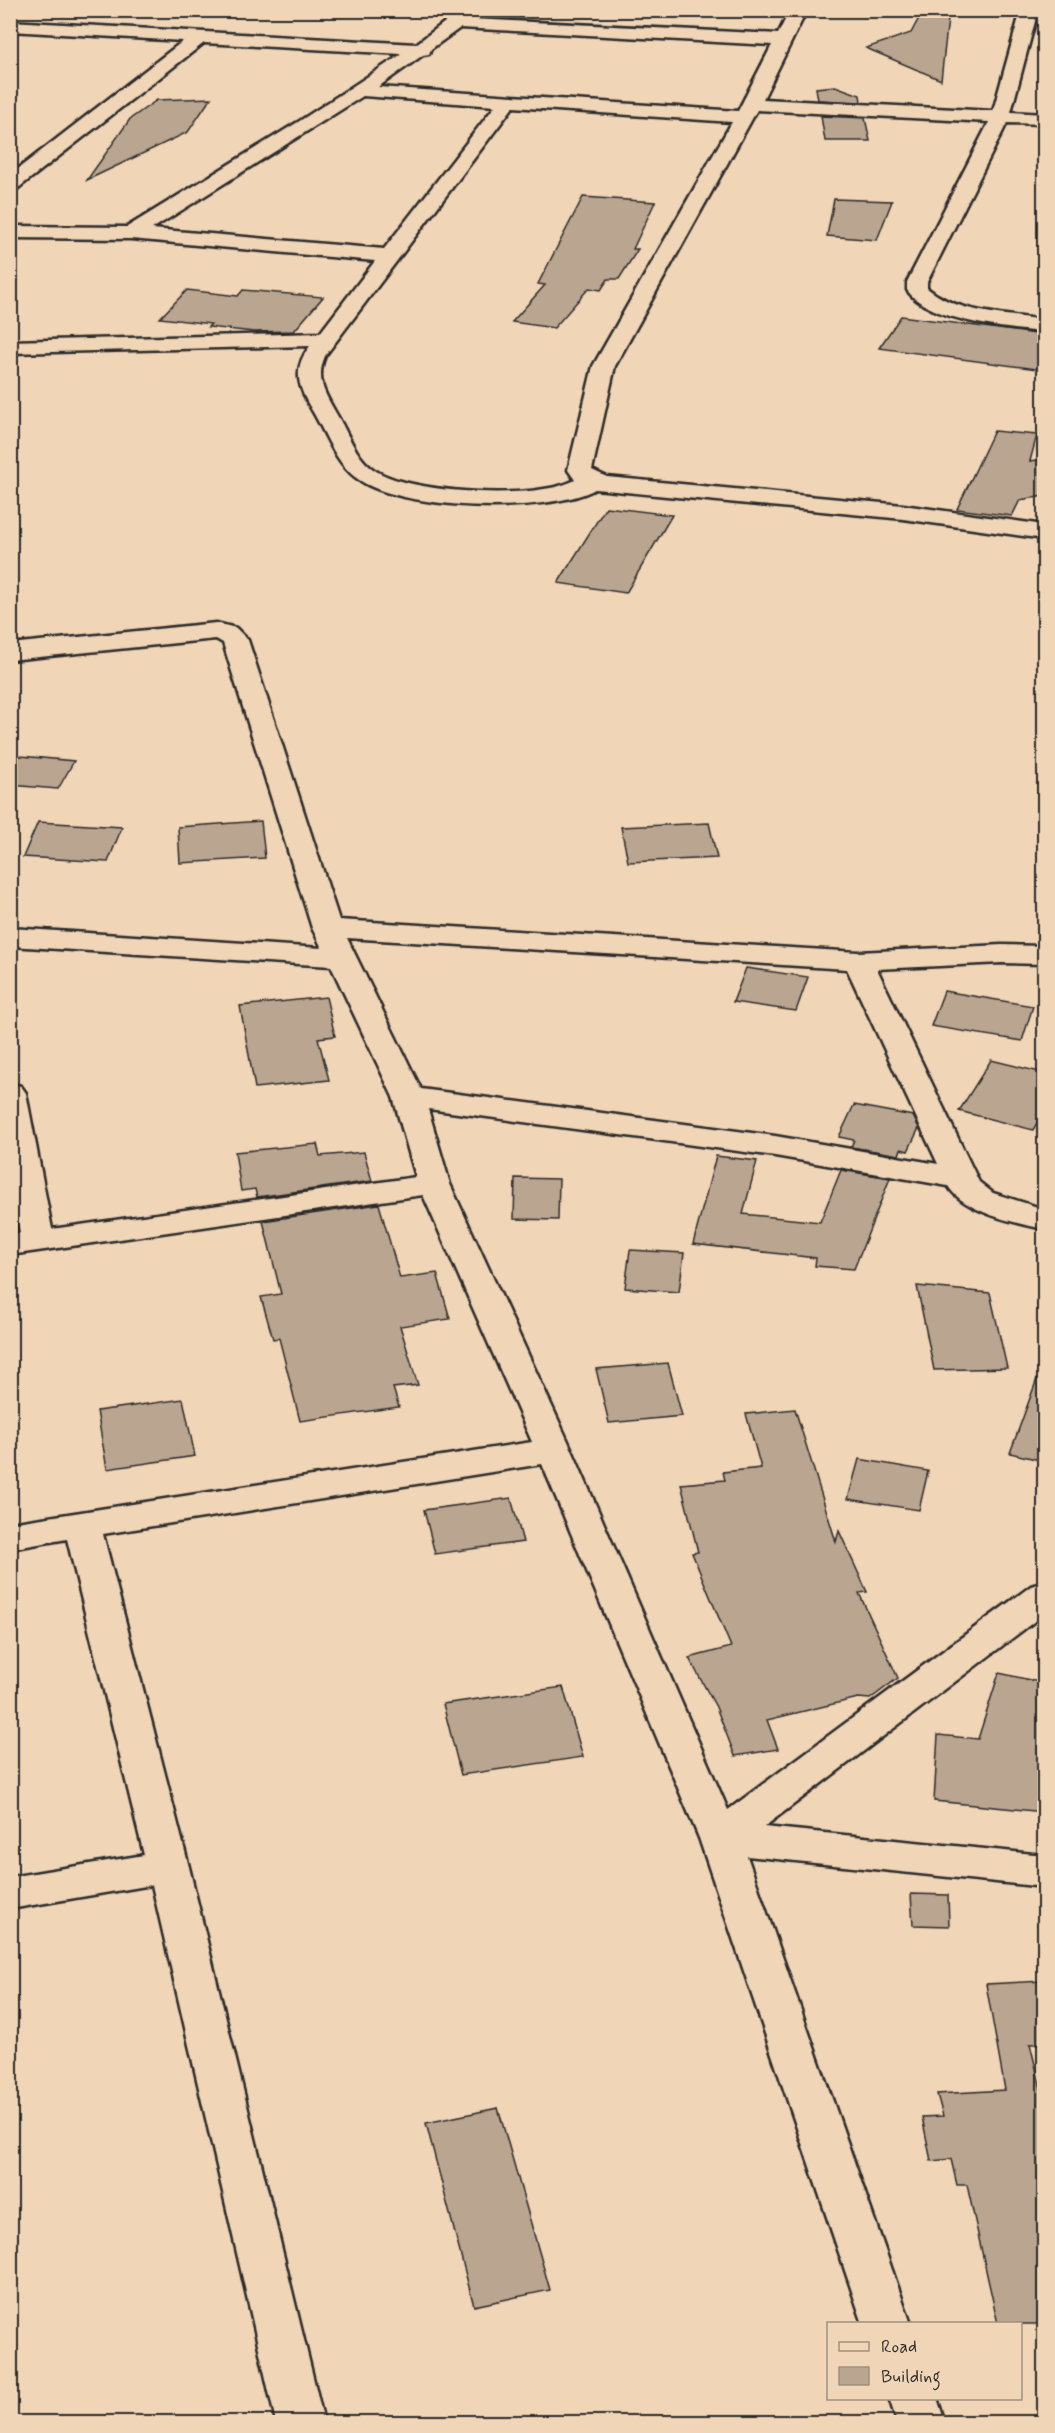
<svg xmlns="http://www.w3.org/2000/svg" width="1055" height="2433" viewBox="0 0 1055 2433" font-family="Mynerve,sans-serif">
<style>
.building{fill:#baa590;stroke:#2b2b2b;stroke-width:1.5}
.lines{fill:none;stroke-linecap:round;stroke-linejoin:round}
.minor-casing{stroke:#2b2b2b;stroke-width:5}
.minor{fill:#f0d5b7;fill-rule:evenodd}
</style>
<rect width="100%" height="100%" fill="#f0d5b7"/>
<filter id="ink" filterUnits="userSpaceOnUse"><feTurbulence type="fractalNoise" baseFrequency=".0167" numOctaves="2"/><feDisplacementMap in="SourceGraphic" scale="12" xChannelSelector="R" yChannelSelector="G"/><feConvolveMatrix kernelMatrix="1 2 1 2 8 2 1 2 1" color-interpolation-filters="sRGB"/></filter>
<g filter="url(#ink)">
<!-- building -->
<g class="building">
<polygon points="920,16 948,19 941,80 866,48 911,33"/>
<polygon points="835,86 860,95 861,102 818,100 816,88"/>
<polygon points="211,98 188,132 87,180 130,119 157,100"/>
<polygon points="821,116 865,118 870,141 825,141"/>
<polygon points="583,197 655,202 633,249 638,249 619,279 608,279 601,290 589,288 554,328 512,322 545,285 538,284"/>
<polygon points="834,199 892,201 877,240 827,236"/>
<polygon points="187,290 238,296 243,290 323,297 294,331 254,332 208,327 211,324 160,318"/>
<polygon points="901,316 1044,335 1044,370 879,348"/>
<polygon points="994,431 1037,435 1030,461 1044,459 1044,496 1020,500 1012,516 957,509"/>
<polygon points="606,507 672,515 626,593 558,583"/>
<polygon points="10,755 74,761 58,789 10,785"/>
<polygon points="261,821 265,858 180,863 178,827"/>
<polygon points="38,822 122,827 108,862 23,857"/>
<polygon points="709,823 717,858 628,862 621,827"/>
<polygon points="746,968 808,977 796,1011 733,1002"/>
<polygon points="944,991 1033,1006 1022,1041 931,1026"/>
<polygon points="326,997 335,1036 318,1038 329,1080 255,1088 240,1006"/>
<polygon points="991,1060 1044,1073 1044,1111 1033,1130 959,1111"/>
<polygon points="854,1105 913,1116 919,1128 908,1151 901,1149 899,1155 851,1147 854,1140 839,1137"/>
<polygon points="317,1144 320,1156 364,1152 372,1181 257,1197 255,1189 241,1191 235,1152"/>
<polygon points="716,1156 757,1161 743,1214 820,1222 841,1170 890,1178 854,1269 815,1266 816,1258 693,1244"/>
<polygon points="515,1178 559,1179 558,1220 514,1219"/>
<polygon points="379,1204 400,1278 437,1273 450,1319 400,1326 418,1385 393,1388 399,1407 300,1421 279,1338 273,1339 261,1297 281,1294 263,1221"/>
<polygon points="630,1250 684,1253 679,1292 625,1288"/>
<polygon points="917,1286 990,1293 1007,1368 934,1370"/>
<polygon points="668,1363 682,1416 609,1423 596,1369"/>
<polygon points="1041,1368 1044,1369 1044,1461 1010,1453"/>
<polygon points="183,1399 195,1456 107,1469 97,1411"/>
<polygon points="795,1409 836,1542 839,1531 867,1592 859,1593 898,1678 870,1699 858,1698 767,1720 778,1749 735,1756 716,1707 689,1658 731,1647 692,1553 698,1552 681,1484 725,1480 723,1472 761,1468 746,1414"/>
<polygon points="859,1459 928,1471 919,1510 848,1499"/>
<polygon points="511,1498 523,1542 435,1554 424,1510"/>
<polygon points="999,1673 1044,1683 1044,1812 934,1801 938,1735 978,1739"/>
<polygon points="563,1687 583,1757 461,1775 443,1704"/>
<polygon points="911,1894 948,1895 949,1926 913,1925"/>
<polygon points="1044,1981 1044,2044 1030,2044 1044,2101 1044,2324 998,2324 967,2185 957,2185 951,2159 931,2161 922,2117 943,2116 937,2094 1005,2090 986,1984"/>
<polygon points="498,2108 550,2290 474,2306 426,2123"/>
</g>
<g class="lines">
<defs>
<g id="minor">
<path d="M461,10H481L473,19L778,34L790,10H807L763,99L993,111L1021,10H1038L1011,112L1044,114V124L1007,123L927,282V288C958,314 1007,314 1044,320V332C1009,329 928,321 907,290V282L989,122L757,110L615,366L592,470L607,477L903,505L1044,525V539L903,519L595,489C548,515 397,511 355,477C335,461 326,434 313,412C299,389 291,370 310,346L10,353V341L320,333L375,261L131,239L10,238V226L127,227L298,122L402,54L204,43L17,189L10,191V175L183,41L10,31V21L416,44ZM460,28L772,45L738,111L378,87L423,55L429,54L431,49ZM363,96L495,106L384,249L152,229ZM513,107L732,122L593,366L568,470L575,480C537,501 408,494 373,469C355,456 348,433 337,415C325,394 315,380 325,356Z"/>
<path d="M216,623L236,628L248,640L339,920L858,952L1002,945L1044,946V964L1002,963L877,969L979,1182L993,1193L1044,1209V1229C1015,1223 964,1212 948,1186L775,1156L428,1109L450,1184L572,1450L728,1810L1031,1586L1044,1582V1614L764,1827L1044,1855V1887L747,1856L911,2324H863L699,1838L542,1464L103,1534L189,1867L324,2422H276L152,1885L10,1909V1877L144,1855L67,1539L10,1549V1523L532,1442L423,1195L10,1255V1235L20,1233L10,1182V1084L21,1086L26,1093L52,1229L416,1177L393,1097L331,966L10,946V928L322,948L312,928L223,643L216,639L10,660V644ZM347,938L847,969L938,1164L775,1136L421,1089Z"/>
<polygon points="889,2398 937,2398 945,2422 897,2422"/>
</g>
</defs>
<!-- minor casing -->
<use href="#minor" class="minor-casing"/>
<!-- minor -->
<use href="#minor" class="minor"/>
</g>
</g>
<!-- margin -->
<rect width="1055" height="2433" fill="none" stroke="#f0d5b7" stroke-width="36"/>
<rect x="18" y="18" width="1019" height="2397" fill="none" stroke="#2b2b2b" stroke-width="2" filter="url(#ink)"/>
<!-- legend -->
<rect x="827" y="2322" width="195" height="78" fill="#f0d5b7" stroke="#a1917f" stroke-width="1.5"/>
<rect x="839" y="2342" width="30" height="9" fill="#f0d5b7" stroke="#a1917f" stroke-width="1.5"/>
<text x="881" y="2352" font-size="18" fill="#2b2b2b">Road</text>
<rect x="839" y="2367" width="30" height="18" fill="#baa590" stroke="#a1917f" stroke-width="1.5"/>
<text x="881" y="2382" font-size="18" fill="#2b2b2b">Building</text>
</svg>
